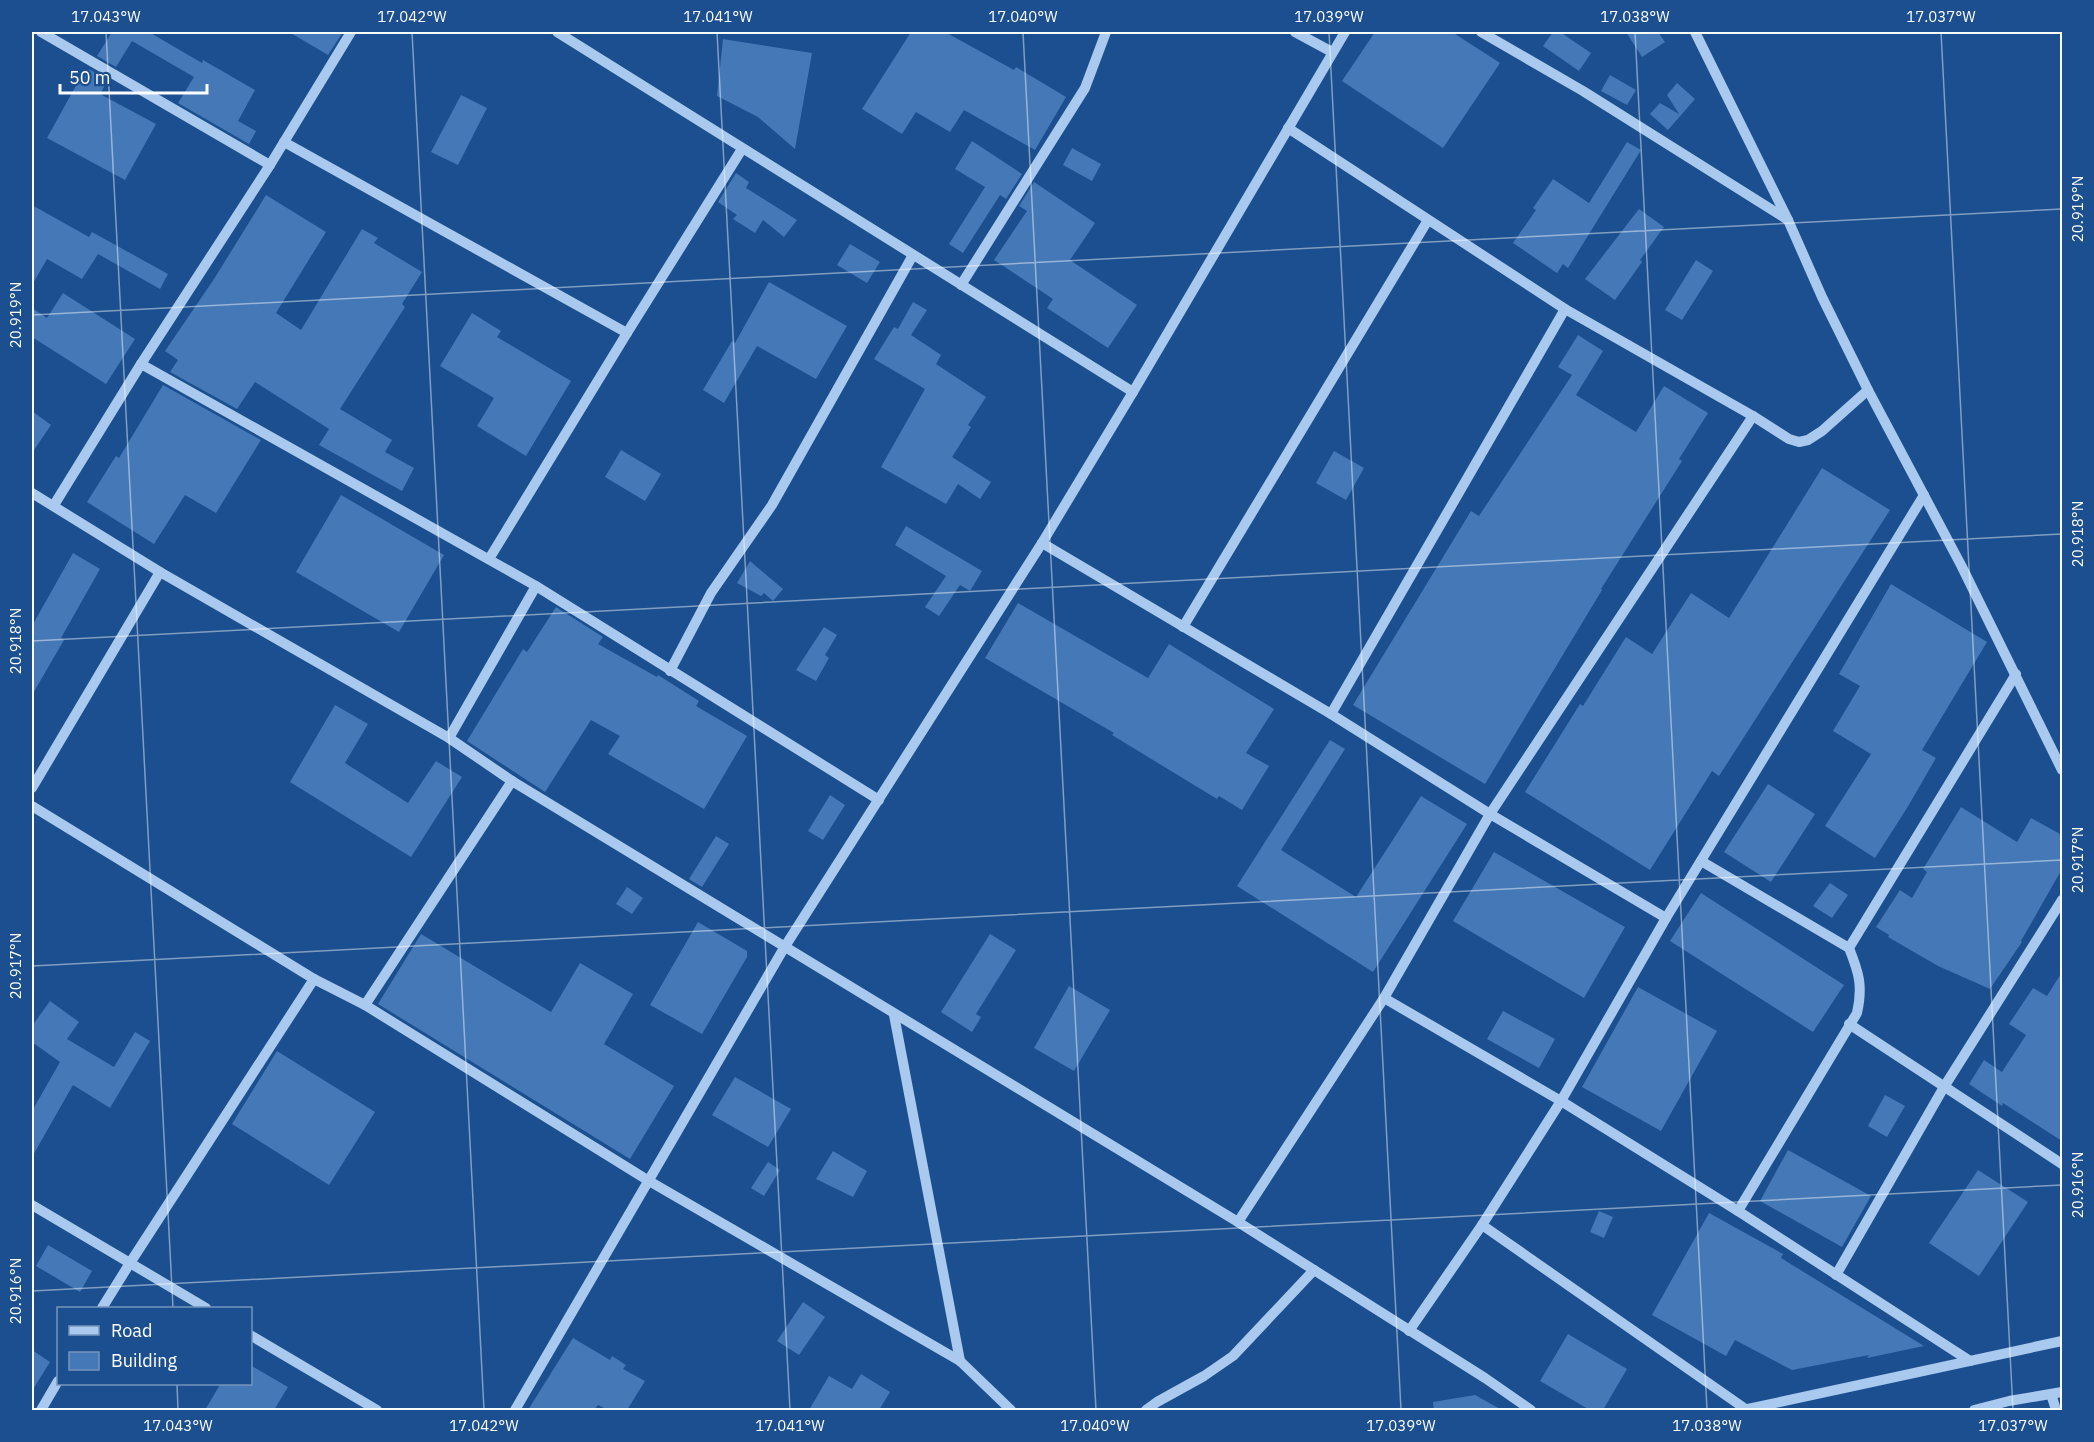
<svg xmlns="http://www.w3.org/2000/svg" width="2094" height="1442" viewBox="0 0 2094 1442" font-family="'IBM Plex Sans',sans-serif">
<style>
.building{fill:#4478b7}
.lines{fill:none;stroke-linecap:round;stroke-linejoin:round}
.minor{stroke:#a9c9ee;stroke-width:10}
.ticks{fill:none;stroke:#fff;stroke-width:1.5;stroke-opacity:0.45}
.neatline{fill:none;stroke:#fff;stroke-width:2}
.ticks-label{font-size:15px;text-anchor:middle;fill:#fff}
</style>
<rect width="100%" height="100%" fill="#1b4f8f"/>
<!-- building -->
<g class="building">
<polygon points="112,32 149,32 202,63 203,60 255,90 238,121 256,131 249,144 178,103 194,77 132,41 116,67 97,56"/>
<polygon points="289,32 343,32 328,55"/>
<polygon points="911,32 945,32 1014,70 1016,67 1066,97 1035,150 964,110 950,132 916,112 902,134 862,109"/>
<polygon points="1375,32 1452,32 1500,63 1443,148 1342,81"/>
<polygon points="1553,32 1560,32 1591,53 1579,71 1543,46"/>
<polygon points="1626,32 1658,32 1665,42 1642,57"/>
<polygon points="723,39 812,53 795,149 758,117 717,96"/>
<polygon points="89,69 108,80 100,94 156,124 125,180 47,138 78,82 80,83"/>
<polygon points="1610,75 1636,90 1627,105 1601,91"/>
<polygon points="1677,83 1695,99 1668,130 1650,114 1660,103 1679,114 1667,95"/>
<polygon points="461,95 487,108 458,165 431,152"/>
<polygon points="972,141 1022,174 1006,199 1000,195 963,253 949,244 985,187 955,169"/>
<polygon points="1627,142 1641,150 1568,268 1563,264 1557,273 1513,243 1536,210 1533,208 1553,179 1589,203"/>
<polygon points="1072,148 1101,164 1092,181 1063,165"/>
<polygon points="736,173 749,182 746,188 797,220 784,237 763,220 755,233 733,219 737,215 718,202"/>
<polygon points="1034,182 1095,223 1070,260 1137,305 1108,348 1047,308 1053,299 994,260 1027,211 1019,206"/>
<polygon points="266,195 326,232 276,313 301,330 362,229 378,238 374,243 422,272 402,304 405,307 340,409 392,440 385,452 414,468 402,491 319,445 329,429 255,382 237,409 170,372 178,360 165,351 214,279"/>
<polygon points="32,205 89,237 92,232 168,274 160,289 98,254 82,279 47,259 32,285"/>
<polygon points="1639,209 1664,227 1640,260 1642,262 1615,300 1585,279"/>
<polygon points="850,244 880,262 867,283 837,265"/>
<polygon points="1696,260 1713,271 1682,320 1665,310"/>
<polygon points="769,282 847,326 816,379 757,346 724,403 703,390 732,341 735,343"/>
<polygon points="63,293 135,339 106,384 32,337 32,308 47,318"/>
<polygon points="913,302 927,310 911,335 941,355 936,364 986,397 968,425 971,427 952,457 991,482 980,499 958,484 946,504 881,467 925,389 874,359 894,327 898,329"/>
<polygon points="472,313 501,331 497,337 571,381 526,456 477,426 494,398 440,366"/>
<polygon points="1578,335 1603,351 1576,395 1636,432 1664,386 1708,413 1679,459 1682,461 1601,589 1602,590 1485,784 1353,705 1471,511 1479,516 1572,375 1558,367"/>
<polygon points="163,385 261,440 216,513 185,495 154,544 87,502 116,456 119,458"/>
<polygon points="32,411 51,425 32,453"/>
<polygon points="621,450 661,474 645,501 605,477"/>
<polygon points="1334,451 1364,468 1346,500 1316,483"/>
<polygon points="1822,468 1890,510 1719,776 1712,771 1650,870 1525,792 1580,704 1583,706 1626,637 1652,654 1691,593 1729,618"/>
<polygon points="341,495 444,555 399,632 296,572"/>
<polygon points="906,526 982,571 970,591 960,585 939,616 925,607 946,576 895,545"/>
<polygon points="73,553 100,569 61,638 64,640 32,695 32,626"/>
<polygon points="750,561 783,589 773,601 764,593 761,596 737,583"/>
<polygon points="1891,584 1987,642 1922,750 1936,758 1907,808 1875,858 1825,826 1871,754 1833,731 1860,686 1839,674"/>
<polygon points="1018,603 1148,678 1169,644 1274,709 1246,753 1269,766 1242,810 1219,796 1217,799 1112,735 1114,733 985,658"/>
<polygon points="556,607 603,637 598,644 657,677 658,675 699,701 696,706 747,736 704,809 608,754 620,736 591,720 545,792 467,741 523,649 527,652"/>
<polygon points="824,627 837,635 825,655 829,658 816,681 796,670"/>
<polygon points="335,705 368,724 345,763 408,803 436,761 462,777 411,857 290,782"/>
<polygon points="1330,740 1345,749 1281,850 1356,897 1421,796 1467,824 1373,972 1237,886"/>
<polygon points="1768,784 1815,814 1771,882 1724,852"/>
<polygon points="830,795 845,805 823,840 808,831"/>
<polygon points="1961,807 2017,842 2031,818 2062,835 2062,869 2021,941 2022,942 1990,989 1938,966 1888,937 1889,935 1876,927 1900,890 1912,898 1927,872 1923,869"/>
<polygon points="716,836 729,844 702,887 689,879"/>
<polygon points="1494,852 1625,927 1584,998 1453,921"/>
<polygon points="1830,883 1848,895 1832,918 1813,906"/>
<polygon points="627,887 643,898 632,914 616,904"/>
<polygon points="1701,893 1844,985 1813,1032 1670,941"/>
<polygon points="698,922 747,951 747,957 702,1034 650,1005"/>
<polygon points="421,934 551,1012 580,963 633,994 604,1044 674,1086 630,1159 378,1004"/>
<polygon points="990,934 1016,950 976,1014 981,1017 972,1032 941,1012"/>
<polygon points="2062,972 2062,1141 2003,1103 2002,1106 1969,1084 1984,1060 2002,1072 2026,1035 2009,1024 2033,988 2047,996"/>
<polygon points="1069,986 1110,1010 1074,1071 1034,1048"/>
<polygon points="1638,987 1717,1031 1661,1131 1582,1087"/>
<polygon points="50,1001 79,1022 67,1039 114,1067 135,1032 150,1041 110,1108 73,1085 32,1157 32,1111 60,1062 32,1042 32,1026"/>
<polygon points="1503,1011 1555,1039 1539,1068 1487,1039"/>
<polygon points="277,1051 375,1112 329,1185 232,1124"/>
<polygon points="735,1077 791,1109 768,1147 712,1115"/>
<polygon points="1885,1095 1905,1106 1887,1137 1868,1126"/>
<polygon points="1788,1150 1871,1196 1842,1247 1760,1201"/>
<polygon points="833,1151 867,1171 853,1197 816,1179"/>
<polygon points="768,1162 780,1170 764,1196 751,1188"/>
<polygon points="1978,1170 2028,1202 1979,1276 1929,1243"/>
<polygon points="1599,1211 1613,1217 1604,1238 1590,1232"/>
<polygon points="1709,1213 1783,1254 1781,1258 1924,1346 1867,1358 1869,1355 1792,1370 1735,1340 1726,1356 1652,1315"/>
<polygon points="48,1245 92,1271 80,1292 36,1266"/>
<polygon points="803,1302 825,1317 799,1355 777,1341"/>
<polygon points="1568,1334 1627,1369 1603,1410 1590,1410 1540,1381"/>
<polygon points="573,1338 610,1360 612,1356 626,1365 623,1369 645,1381 627,1410 608,1410 598,1405 594,1410 528,1410"/>
<polygon points="32,1350 50,1362 32,1391"/>
<polygon points="250,1365 288,1387 274,1410 205,1410 221,1383 250,1383"/>
<polygon points="861,1374 890,1392 879,1410 809,1410 829,1376 852,1389"/>
<polygon points="1475,1395 1502,1410 1434,1410 1433,1402"/>
</g>
<g class="lines">
<!-- minor -->
<g class="minor">
<polyline points="41,32 270,165 141,364 54,505"/>
<polyline points="557,32 1133,392"/>
<polyline points="1295,32 1332,52"/>
<polyline points="1481,32 1583,91 1788,220"/>
<polyline points="1695,32 1788,220 1822,297 1868,390 1961,565 2062,770"/>
<polyline points="1288,128 1565,309 1753,416 1789,439 1799,442 1808,440 1822,431 1868,390"/>
<polyline points="284,142 627,333"/>
<polyline points="270,165 351,32"/>
<polyline points="961,285 1085,88 1106,32"/>
<polyline points="141,364 536,586 879,800"/>
<polyline points="32,493 160,572 449,738 512,781 1238,1222 1485,1378 1531,1410"/>
<polyline points="1042,543 1331,714 1490,814 1666,918"/>
<polyline points="489,559 627,333 742,149"/>
<polyline points="1183,627 1428,220"/>
<polyline points="670,671 711,593 772,505 913,255"/>
<polyline points="1331,714 1565,309"/>
<polyline points="449,738 536,586"/>
<polyline points="32,788 160,572"/>
<polyline points="32,806 314,979 365,1005 649,1181 960,1361 1011,1410"/>
<path d="M1701,861L1849,948C1859,973 1863,986 1857,1013L1738,1211"/>
<polyline points="1849,948 2016,674"/>
<polyline points="1384,998 1561,1101 1738,1211 1970,1361"/>
<polyline points="365,1005 512,781"/>
<polyline points="894,1015 960,1361"/>
<polyline points="1849,1024 2062,1164"/>
<polyline points="32,1205 206,1308"/>
<polyline points="1238,1222 1384,998 1490,814 1753,416"/>
<polyline points="1482,1225 1747,1410"/>
<polyline points="1836,1275 1944,1087 2062,900"/>
<polyline points="102,1308 130,1263 314,979"/>
<polyline points="1409,1331 1482,1225 1561,1101 1666,918 1924,495"/>
<polyline points="250,1335 377,1410"/>
<polyline points="2051,1394 2056,1410"/>
<polyline points="41,1410 58,1381"/>
<polyline points="515,1410 784,948 1042,543 1133,392 1345,32"/>
<polyline points="1146,1410 1157,1402 1204,1376 1233,1356 1314,1270"/>
<polyline points="1743,1410 2062,1341"/>
<polyline points="1974,1410 2009,1401 2062,1392"/>
</g>
</g>
<!-- ticks -->
<path class="ticks" d="M106,32L173,1308M412,32L484,1410M717,32L790,1410M1023,32L1096,1410M1329,32L1401,1410M1635,32L1707,1410M1941,32L2013,1410M32,315L2062,209M32,641L2062,534M32,966L2062,860M32,1291L2062,1185M177,1384L178,1410"/>
<!-- border -->
<rect width="2094" height="1442" fill="none" stroke="#1b4f8f" stroke-width="66"/>
<!-- legend -->
<rect x="57" y="1307" width="195" height="78" fill="#1b4f8f" stroke="#7695bc" stroke-width="1.5"/>
<rect x="69" y="1326" width="30" height="9" fill="#a9c9ee" stroke="#7695bc" stroke-width="1.5"/>
<text x="111" y="1337" font-size="18" fill="#ffffff">Road</text>
<rect x="69" y="1352" width="30" height="18" fill="#4478b7" stroke="#7695bc" stroke-width="1.5"/>
<text x="111" y="1367" font-size="18" fill="#ffffff">Building</text>
<!-- scale -->
<path d="M60 84v9h147v-9" fill="none" stroke="#ffffff" stroke-width="3"/>
<text x="69" y="84" font-size="18" fill="#ffffff" stroke="#1b4f8f" stroke-width="4.5" paint-order="stroke">50 m</text>
<rect x="33" y="33" width="2028" height="1376" class="neatline"/>
<g class="ticks-label">
<text x="106" y="22">17.043°W</text>
<text x="412" y="22">17.042°W</text>
<text x="718" y="22">17.041°W</text>
<text x="1023" y="22">17.040°W</text>
<text x="1329" y="22">17.039°W</text>
<text x="1635" y="22">17.038°W</text>
<text x="1941" y="22">17.037°W</text>
<text transform="translate(2078 209) rotate(-90)" y="5">20.919°N</text>
<text transform="translate(16 315) rotate(-90)" y="5">20.919°N</text>
<text transform="translate(2078 534) rotate(-90)" y="5">20.918°N</text>
<text transform="translate(16 641) rotate(-90)" y="5">20.918°N</text>
<text transform="translate(2078 860) rotate(-90)" y="5">20.917°N</text>
<text transform="translate(16 966) rotate(-90)" y="5">20.917°N</text>
<text transform="translate(2078 1185) rotate(-90)" y="5">20.916°N</text>
<text transform="translate(16 1291) rotate(-90)" y="5">20.916°N</text>
<text x="178" y="1431">17.043°W</text>
<text x="484" y="1431">17.042°W</text>
<text x="790" y="1431">17.041°W</text>
<text x="1095" y="1431">17.040°W</text>
<text x="1401" y="1431">17.039°W</text>
<text x="1707" y="1431">17.038°W</text>
<text x="2013" y="1431">17.037°W</text>
</g>
</svg>
